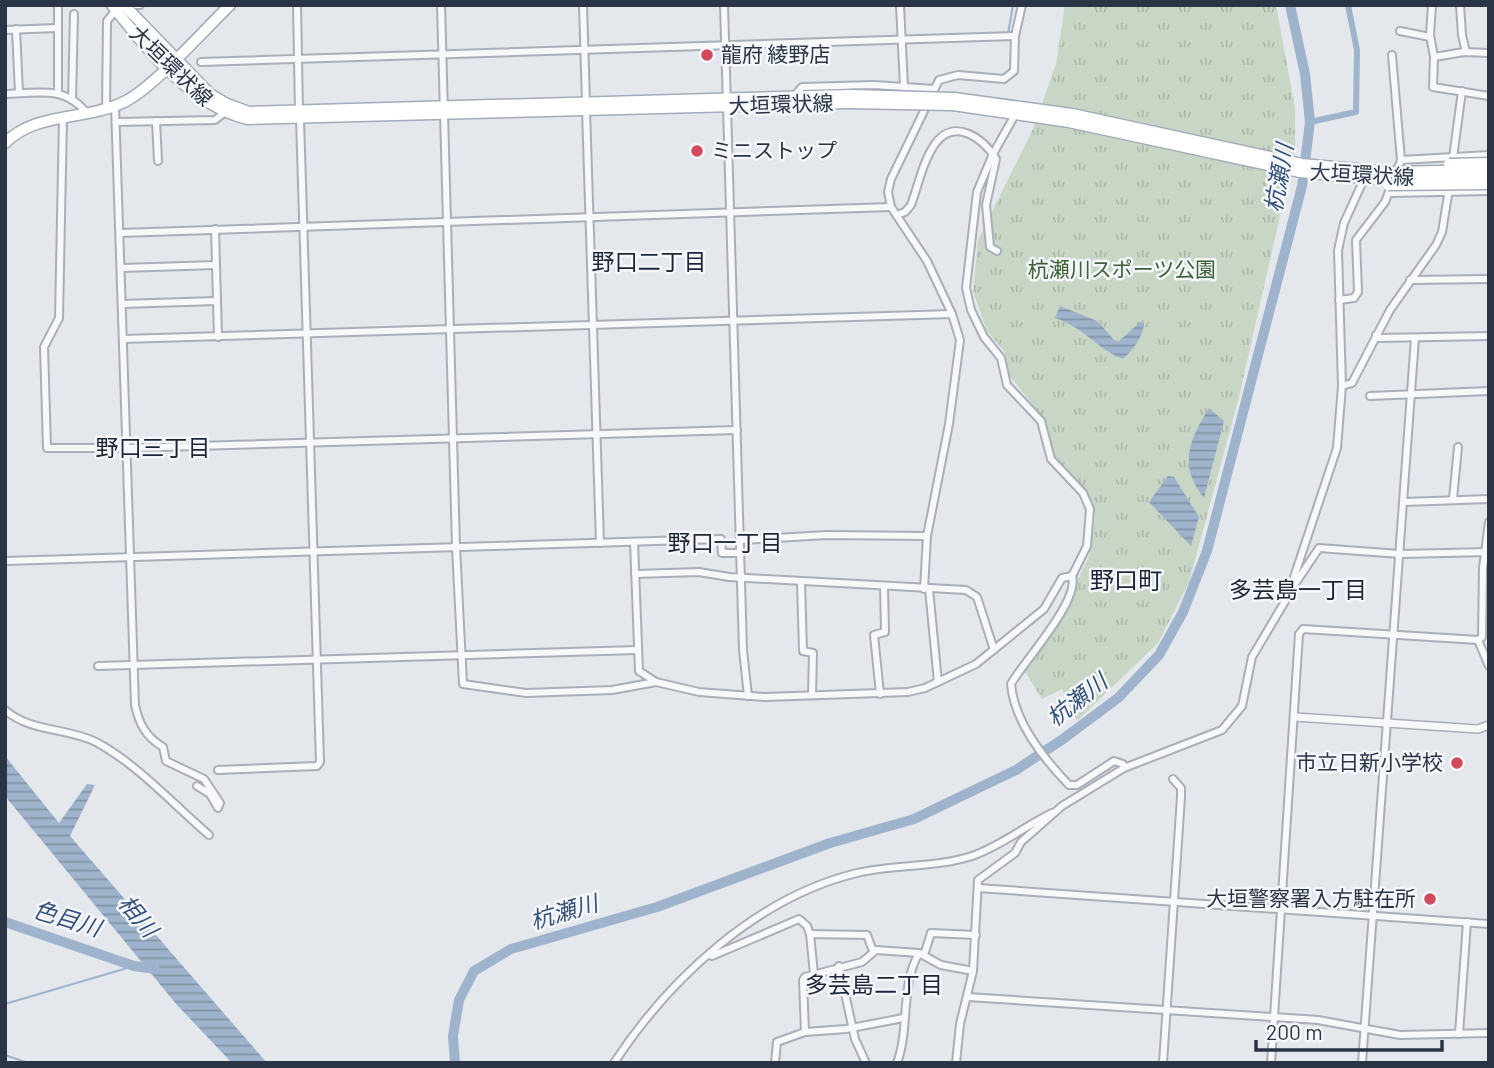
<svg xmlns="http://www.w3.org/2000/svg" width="1494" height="1068" viewBox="0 0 1494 1068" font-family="Barlow,'Noto Sans JP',sans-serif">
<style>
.park{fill:url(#park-tufts)}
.water{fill:url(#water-rules)}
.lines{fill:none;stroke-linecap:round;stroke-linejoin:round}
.stream{stroke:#9fb4cc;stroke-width:2}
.canal{stroke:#9fb4cc;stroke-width:6}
.river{stroke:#9fb4cc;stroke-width:10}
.minor-casing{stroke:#a9aeb7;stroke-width:10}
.tertiary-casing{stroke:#a9aeb7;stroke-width:10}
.primary-casing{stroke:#a3abb8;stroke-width:13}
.minor{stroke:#f7f8fa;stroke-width:6}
.tertiary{stroke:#f7f8fa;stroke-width:7}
.primary{stroke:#fff;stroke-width:10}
.primary-bridge-casing{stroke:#a3abb8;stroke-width:13;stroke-linecap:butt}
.primary-bridge{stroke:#fff;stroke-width:10}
.poi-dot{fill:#d1495b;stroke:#f4f6f9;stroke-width:2.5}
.labels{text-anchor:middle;stroke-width:5;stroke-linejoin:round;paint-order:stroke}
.poi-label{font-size:21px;fill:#2b3445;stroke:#f4f6f9;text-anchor:start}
.street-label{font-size:21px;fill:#2b3445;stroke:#f4f6f9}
.park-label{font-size:21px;fill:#3f6138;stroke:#f4f6f9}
.water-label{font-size:23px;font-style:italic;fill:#34527a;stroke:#f4f6f9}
.neighbourhood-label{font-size:23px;fill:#1d2536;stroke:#f4f6f9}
.quarter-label{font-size:24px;fill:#1d2536;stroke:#f4f6f9}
</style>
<defs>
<pattern id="park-tufts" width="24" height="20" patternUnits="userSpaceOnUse" patternTransform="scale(1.75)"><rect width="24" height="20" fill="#c9d6c5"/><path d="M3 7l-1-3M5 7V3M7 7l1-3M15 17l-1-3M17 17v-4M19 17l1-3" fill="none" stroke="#adb8ab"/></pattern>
<pattern id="water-rules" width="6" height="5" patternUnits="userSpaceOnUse" patternTransform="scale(1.75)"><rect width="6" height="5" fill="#9fb4cc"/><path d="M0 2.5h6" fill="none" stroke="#8293a7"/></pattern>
</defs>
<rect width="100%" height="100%" fill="#e4e7ec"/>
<!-- park -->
<polygon class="park" points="1065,5 1276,5 1295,108 1295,150 1238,401 1189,582 1158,643 1077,721 1062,689 1042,699 1024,670 1060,618 1089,556 1095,518 1093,502 1082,484 1063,470 1049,445 1044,419 1009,375 1005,352 987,331 973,291 978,240 1033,129 1056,64"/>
<!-- water -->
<g class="water">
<path d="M1060,306L1097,321L1117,343L1140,322L1144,323C1143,337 1133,350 1123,359C1097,349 1082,326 1055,318Z"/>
<path d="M1209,408L1224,421L1204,498C1178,466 1189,440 1209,408Z"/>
<polygon points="1168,476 1174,477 1199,517 1191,546 1149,502"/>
<polygon points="5,756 59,823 87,784 95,785 70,836 267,1063 232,1063 177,1005 5,796"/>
</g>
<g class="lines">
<!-- stream -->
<g class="stream">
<polyline points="1008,34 1013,5"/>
<polyline points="5,1004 134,966"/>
<polyline points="5,1055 28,1063"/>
</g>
<!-- canal -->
<polyline class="canal" points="1310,122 1356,112 1357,50 1348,5"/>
<!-- river -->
<g class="river">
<polyline points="5,922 134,966 155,969"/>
<polyline points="455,1063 453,1036 459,1000 474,971 511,949 657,907 830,843 914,819 1016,770 1063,739 1118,698 1159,655 1183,612 1207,551 1302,186 1310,122 1305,74 1290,5"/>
</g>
<defs>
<g id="minor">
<polyline points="58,5 58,92"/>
<polyline points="136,5 140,5"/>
<polyline points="297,5 299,112"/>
<path d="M441,5L456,547L463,684L526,693L612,690L656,682L699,692L765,697L908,692L925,688L976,664L1044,609L1062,578L1072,576C1080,601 1024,661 1011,684C1014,721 1044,759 1069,785H1077L1114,761L1123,764L1124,768"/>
<polyline points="583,5 586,103"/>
<polyline points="724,5 743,650 748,696"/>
<polyline points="900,5 904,87"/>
<polyline points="1432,5 1430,35 1434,57 1464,52 1489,53"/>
<polyline points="1460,5 1462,35 1466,52"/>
<polyline points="16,29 19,93"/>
<polyline points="5,30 57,28"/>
<polyline points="1400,31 1430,37"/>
<polyline points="1434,57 1433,87 1489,96"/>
<polyline points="201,62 1015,36"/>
<path d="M5,94C36,93 67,85 87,114"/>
<polyline points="795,95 802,87 874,85 934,89"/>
<polyline points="72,100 74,14"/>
<path d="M115,106L135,705C139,724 146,737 163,747L166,761L204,779L220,803L218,808L210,794L197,786"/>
<polyline points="106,110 107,21 116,10"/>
<polyline points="586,110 600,543"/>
<polyline points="1016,113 993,154 977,192 966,288 971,310 984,337 1001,358 1007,385 1041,421 1051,459 1083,493 1090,509 1087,546 1072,576"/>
<polyline points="63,118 59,318 44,347 47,448 127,448 737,430"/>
<polyline points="156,121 158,161"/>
<polyline points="117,122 215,120 224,113"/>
<polyline points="1401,160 1489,155"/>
<polyline points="1452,165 1462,91"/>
<polyline points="1390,193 1489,191"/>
<path d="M897,215L905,212L911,205C918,186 923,161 935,144C954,117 983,138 996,159L986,205L990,247L997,251"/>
<polyline points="215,229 218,337"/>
<polyline points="120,233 891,207"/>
<polyline points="121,268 216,265"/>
<polyline points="1410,280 1489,279"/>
<polyline points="1339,300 1354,298 1358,292 1356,240 1385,202 1401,160 1392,55"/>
<polyline points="122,304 217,301"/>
<polyline points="952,314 927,261 891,207 888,192 891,179 939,80 958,75 1004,79 1014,71 1015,36 1022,5"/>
<polyline points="1376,335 1378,338 1489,336"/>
<polyline points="123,339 952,314 960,340 949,424 927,536 827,535 740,540"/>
<polyline points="1342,386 1352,383 1390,310 1436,245 1442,232 1450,183"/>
<polyline points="1370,396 1489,391"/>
<polyline points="1453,499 1458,447"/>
<polyline points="1404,502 1489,499"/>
<polyline points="1489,522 1483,568 1482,637 1478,640 1489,666"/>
<polyline points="634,542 639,671 656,682"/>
<polyline points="5,561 721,539 722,553 741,553"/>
<polyline points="635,574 699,572 729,577 966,590 977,597 994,650"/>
<polyline points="801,582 803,651 813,653 812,695"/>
<polyline points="1295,584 1319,548 1400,554 1489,552"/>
<polyline points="924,589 927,536"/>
<polyline points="929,589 938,682"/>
<polyline points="98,666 638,650"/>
<polyline points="880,694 874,635 885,632 884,587"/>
<path d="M5,710C32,733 66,727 96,742C137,764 173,804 209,835"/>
<polyline points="218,770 317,766 320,762 300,119"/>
<polyline points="978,888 1489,924"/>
<polyline points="924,955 931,933 976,935"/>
<polyline points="712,956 799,919 807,926 810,934"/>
<polyline points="839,966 855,1039 866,1063"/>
<polyline points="814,974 810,934 867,935 873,951"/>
<polyline points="968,997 1318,1020 1400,1035 1489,1033"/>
<polyline points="903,1018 846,1029 805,1032 803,980 805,977 862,962 876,950 919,953 941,965 973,971"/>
<polyline points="1459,1034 1467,922"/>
<path d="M614,1063C669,979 757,897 857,873C895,864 935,868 972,856C1001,846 1025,826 1052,813"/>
<polyline points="775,1063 777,1042 805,1032"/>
<path d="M897,1063C910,1028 900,986 919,953"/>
<polyline points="956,1063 960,1024 973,971 978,880 1015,853 1021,842 1062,806 1124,768 1222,730 1242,706 1252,657 1287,598 1337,448 1342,386 1338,250 1344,223 1364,179"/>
<polyline points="1163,1063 1181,797 1181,788 1173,779"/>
<polyline points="1271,1063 1299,634 1303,629 1478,640"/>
<polyline points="1362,1063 1415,338"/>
</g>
<polyline id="tertiary" points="1295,717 1478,729 1489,725"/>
<g id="primary">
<path d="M112,5C147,50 191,105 247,119L849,103"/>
<polyline points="124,5 210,94 227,104 249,112 850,95"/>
<polyline points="954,98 1072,114 1302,164 1389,172"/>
<polyline points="953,105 1069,122 1300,172 1388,180"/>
<path d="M5,143C36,111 88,121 126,101C156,85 204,30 230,5"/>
</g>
</defs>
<!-- minor casing -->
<use href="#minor" class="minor-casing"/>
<!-- tertiary casing -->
<use href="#tertiary" class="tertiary-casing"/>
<!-- primary casing -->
<use href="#primary" class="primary-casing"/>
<!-- minor -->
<use href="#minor" class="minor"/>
<!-- tertiary -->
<use href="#tertiary" class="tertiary"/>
<!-- primary -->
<use href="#primary" class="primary"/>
<defs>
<g id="primary-bridge">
<polyline points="850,95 954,98"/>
<polyline points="849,103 953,105"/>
<polyline points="1449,164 1489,163"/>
<polyline points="1389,172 1489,170"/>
<polyline points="1405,179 1489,177"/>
<polyline points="1388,185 1489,184"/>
</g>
</defs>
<!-- primary-bridge casing -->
<use href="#primary-bridge" class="primary-bridge-casing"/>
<!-- primary-bridge -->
<use href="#primary-bridge" class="primary-bridge"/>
</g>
<!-- markers -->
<g class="poi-dot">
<circle cx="707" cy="55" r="7"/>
<circle cx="697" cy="151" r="7"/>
<circle cx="1457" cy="763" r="7"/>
<circle cx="1430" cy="899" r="7"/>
</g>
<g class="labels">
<!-- poi labels -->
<g class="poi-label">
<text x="721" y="62">龍府 綾野店</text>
<text x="711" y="158">ミニストップ</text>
<text x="1443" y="770" text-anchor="end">市立日新小学校</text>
<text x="1416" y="906" text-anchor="end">大垣警察署入方駐在所</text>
</g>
<!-- street labels -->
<g class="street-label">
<text transform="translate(171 66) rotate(44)" y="7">大垣環状線</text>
<text transform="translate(781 105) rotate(-2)" y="7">大垣環状線</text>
<text transform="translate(1362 175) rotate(3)" y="7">大垣環状線</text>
</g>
<!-- park labels -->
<g class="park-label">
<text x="1122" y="277">杭瀬川スポーツ公園</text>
</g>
<!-- water labels -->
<g class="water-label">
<text transform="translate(1279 178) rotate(-80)" y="8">杭瀬川</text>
<text transform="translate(1077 700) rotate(-38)" y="8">杭瀬川</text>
<text transform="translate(564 912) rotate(-16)" y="8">杭瀬川</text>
<text transform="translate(138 916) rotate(50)" y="8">相川</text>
<text transform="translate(67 919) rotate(17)" y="8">色目川</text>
</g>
<!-- neighbourhood labels -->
<g class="neighbourhood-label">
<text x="649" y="270">野口二丁目</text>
<text x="153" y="456">野口三丁目</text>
<text x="725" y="551">野口一丁目</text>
<text x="1298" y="598">多芸島一丁目</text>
<text x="874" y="993">多芸島二丁目</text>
</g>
<!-- quarter labels -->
<g class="quarter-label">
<text x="1126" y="589">野口町</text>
</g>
</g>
<!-- border -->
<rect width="1494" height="1068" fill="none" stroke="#2b3445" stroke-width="14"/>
<!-- scale -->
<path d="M1256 1040v10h186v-10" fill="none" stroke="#2b3445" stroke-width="3.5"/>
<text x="1266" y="1040" font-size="21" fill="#2b3445" stroke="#f4f6f9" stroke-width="5" paint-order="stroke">200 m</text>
</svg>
